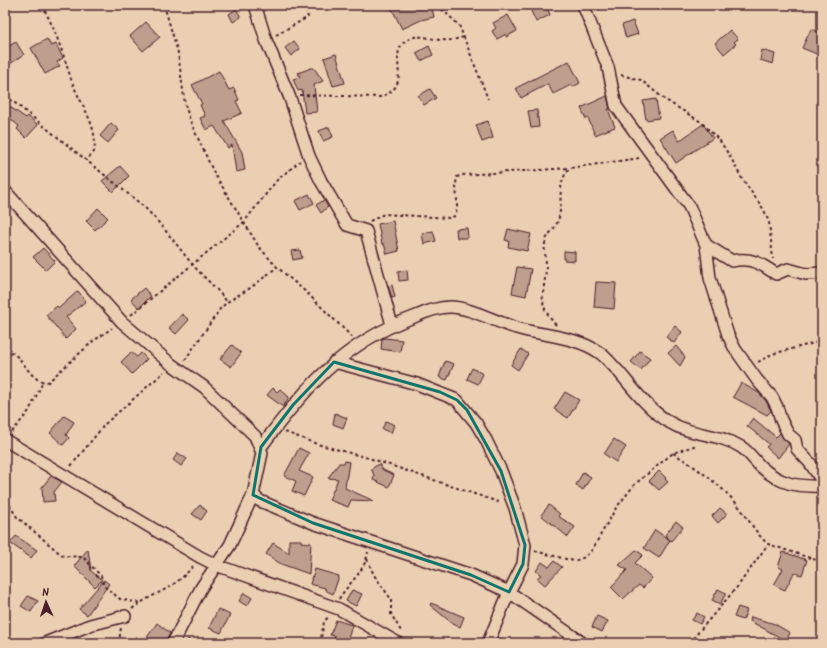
<svg xmlns="http://www.w3.org/2000/svg" width="827" height="648" font-family="Kalam,sans-serif">
  <style>
    .building { fill: #be9e8d; stroke: #4a1f2b }
    .lines { fill: none; stroke-linecap: round; stroke-linejoin: round }
    .street-casing { stroke: #4a1f2b; stroke-width: 14 }
    .path { stroke: #4a1f2b; stroke-width: 2; stroke-dasharray: 3 3; stroke-linecap: butt }
    .street { stroke: #ebcfb2; stroke-width: 11 }
    .marked { fill: none; stroke: #0f766e; stroke-width: 3; stroke-linejoin: round }
  </style>
  <rect width="100%" height="100%" fill="#ebcfb2"/>
  <filter id="ink" filterUnits="userSpaceOnUse"><feTurbulence type="fractalNoise" baseFrequency=".025" numOctaves="2"/><feDisplacementMap in="SourceGraphic" scale="8" xChannelSelector="R" yChannelSelector="G"/><feConvolveMatrix kernelMatrix="1 2 1 2 8 2 1 2 1" color-interpolation-filters="sRGB"/></filter>
  <g filter="url(#ink)">
    <!-- building -->
    <path class="building" d="M390,5H431L434,17L421,20L402,29Z
      M538,5H546L550,15L536,22L530,9Z
      M236,9L241,17L233,22L229,14Z
      M508,15L517,31L506,37V34L497,39L492,31L496,28L493,23Z
      M633,21L638,34L626,38L622,25Z
      M146,22L160,37L143,51L130,36Z
      M811,29L822,33V49L819,55L802,48Z
      M730,30L738,39L734,42L736,44L724,54L715,43Z
      M47,39L51,46L56,44L63,58L57,62L60,66L45,74L31,48Z
      M294,41L300,49L291,56L285,48Z
      M16,42L24,55L5,67V48Z
      M429,46L433,55L421,61L416,53Z
      M762,50L775,54L773,64L760,60Z
      M336,54L345,83L333,86L324,58Z
      M569,61L580,83L573,87L571,85L553,94L548,84L521,98L516,88Z
      M311,68H314L323,81L314,85L317,112L305,113L302,90L298,91L293,79L300,77L298,73Z
      M219,71L229,90L234,88L239,100L236,101L242,113L224,121L242,152L245,170L236,172L232,145L228,148L214,126L206,130L200,118L205,116L200,105L202,104L192,85Z
      M430,89L436,98L424,105L418,96Z
      M607,96L610,109H608L615,127L595,135L588,118L586,119L581,108Z
      M656,99L659,118L646,120L643,101Z
      M10,107L26,118L28,116L38,125L26,138L17,129L19,126L5,115Z
      M537,110L539,127L531,128L528,111Z
      M488,121L493,138L482,142L476,125Z
      M111,123L119,130L108,143L100,136Z
      M703,124L713,138L676,163L660,138L673,130L679,141Z
      M329,127L333,137L323,141L319,131Z
      M120,166L129,176L113,192L102,181Z
      M309,194L314,203L300,210L295,201Z
      M324,200L328,207L321,213L316,205Z
      M98,208L108,218L95,230L86,221Z
      M393,221L399,251L387,254L384,244H382L378,224Z
      M467,228L468,238H457L456,229Z
      M508,229L531,234L527,251L508,247L509,241L505,240Z
      M433,231L436,241L424,244L422,233Z
      M43,248L55,261L46,270L33,257Z
      M300,250L302,258L293,260L291,251Z
      M564,251L575,252V261L564,260Z
      M517,267L531,269L526,296L512,293Z
      M407,270L408,280L399,281L398,272Z
      M596,282L616,283L614,309L594,307Z
      M392,285L395,297L392,298L388,286Z
      M144,288L151,296L139,308L131,299Z
      M78,291L86,301L66,317L76,329L66,339L46,315L57,306L59,308Z
      M182,314L189,320L176,334L169,328Z
      M675,326L682,332L674,343L666,337Z
      M385,338L402,340L400,352L381,349L382,339Z
      M232,345L241,353L231,367L220,359Z
      M676,346L685,357L680,366L668,353Z
      M521,349L528,354L518,370L511,365Z
      M640,351L650,358L641,370L631,362Z
      M131,352L137,357L141,353L147,359L132,374L121,362Z
      M445,361L454,364L447,380L439,377Z
      M472,368L483,374L478,384L467,379Z
      M741,383L759,393L766,401L771,411L767,415L733,397Z
      M273,388L277,392L280,389L289,397L283,407L267,395Z
      M565,392L579,400L568,418L554,409Z
      M335,413L347,418L343,428L333,424Z
      M64,416L74,422L66,435L69,438L63,445L50,433Z
      M753,418L776,437L780,433L789,444L778,458L766,447L769,444L747,426Z
      M386,421L394,425L391,433L382,429Z
      M614,439L626,447L616,462L604,454Z
      M299,448L309,453L299,471L313,477L304,496L292,491L296,481L284,476Z
      M178,453L187,459L181,466L173,460Z
      M345,461L349,462L345,488L374,501L351,500L348,507L329,500L338,479L328,478L339,463H344Z
      M379,464L383,470L394,475L389,487L373,480L374,475L371,469Z
      M659,471L666,478L665,479L668,482L659,490L649,481Z
      M583,472L591,477L583,490L576,485Z
      M51,476L62,482L54,492L55,501L43,502L42,487Z
      M200,505L207,511L201,520L192,514Z
      M549,505L560,514L558,516L575,527L568,537L541,515Z
      M720,508L727,514L718,523L712,516Z
      M676,521L683,527L671,541L665,535Z
      M655,530L670,540L659,558L644,548Z
      M16,536L37,550L31,558L10,543Z
      M289,540H301V542L311,543L309,574L281,564L266,554L273,543L289,553Z
      M88,549L91,571L102,580L95,587L74,566Z
      M636,550L643,555L635,563L652,578L643,588L639,585L623,599L611,587L627,570L619,565Z
      M783,552L807,560L802,575L794,573L785,590L774,585L783,569L778,567Z
      M554,561L562,567L545,585L537,578L541,575L536,571L542,562L549,567Z
      M315,569L339,576L333,594L325,590V588L310,584Z
      M104,580L109,584L87,615L79,609Z
      M718,589L726,593L720,604L712,600Z
      M352,590L362,594L356,606L346,601Z
      M244,593L252,598L247,606L239,601Z
      M28,596L38,601L31,612L21,606Z
      M431,603L464,617L460,627L453,624L430,605Z
      M738,607L747,610L743,620L734,617Z
      M218,609L230,615L221,633L209,628Z
      M697,613L704,617L700,624L692,620Z
      M597,616L608,621L602,632L592,627Z
      M751,617L775,624L790,633L786,641L750,621Z
      M336,620L352,625L347,643L334,639L335,636L330,635Z
      M157,623L170,633L166,643H151L146,639Z"/>
    <g class="lines">
      <!-- street casing -->
      <g class="street-casing">
        <path id="street" d="M255,5L266,40L290,98L309,156L321,181L347,225L366,231L392,325
          M583,5L608,67L616,106L689,206L706,245L710,278L728,335L735,349L757,380L772,397L777,407L781,420L788,434L795,440L797,449L810,463L822,481
          M5,191L122,322L171,364L204,387L255,436L262,453L253,495L260,501L313,523L471,575L509,592L583,643
          M706,245L732,261C751,257 760,263 776,274L788,269L806,274L822,273
          M334,362L417,384L457,400L476,423L486,440L501,471L515,508L525,545L523,564L509,592L488,643
          M5,440L200,557L216,565L339,609L398,643
          M261,447C304,389 344,342 414,317C425,312 438,307 450,307C471,307 499,324 520,329C546,336 578,337 600,353C607,358 613,366 619,372C634,390 649,410 669,422C691,436 719,433 741,447C749,452 754,460 760,466C780,484 796,487 822,486
          M45,643L90,625L125,616
          M173,643L201,588L230,545L253,495"/>
      </g>
      <!-- path -->
      <path class="path" d="M42,5C55,29 63,53 71,79C79,103 99,125 94,152L86,160
        M164,5L178,53L185,105L191,123L214,173L259,247L277,267L307,293L352,337
        M437,5L459,25L488,99
        M276,35L308,17L304,5
        M621,75L641,80L664,99L701,122L720,141L731,158L741,177L764,210L769,222L773,259
        M5,95L142,205C161,223 175,243 192,264C203,277 217,288 227,302
        M300,95L380,97C418,85 381,51 411,38C422,34 432,40 442,40C450,41 457,39 464,37
        M370,221L384,214L449,218L455,216C460,203 454,190 457,177L463,175L569,168
        M131,315L244,222L277,180L300,161
        M556,325C534,301 546,292 546,265C546,257 543,248 546,240C549,232 557,228 559,217C563,199 556,183 570,168L640,158
        M5,350C25,354 27,382 48,382L92,342L112,328
        M185,360L220,309L227,302L252,287L277,267
        M758,362L772,354L822,341
        M12,432L29,411L43,382
        M285,432L317,444L372,459L501,503
        M673,453C697,468 717,482 736,503C747,516 755,533 768,544L822,562
        M71,466L105,424L164,372
        M6,500L17,517L63,556L83,557L101,576L104,586L120,599L139,603
        M535,551L574,561L585,557L592,550L616,508L635,484L673,453L697,445
        M367,559L374,575L391,599V614L401,631
        M339,599C349,582 365,572 368,552
        M132,609C155,591 173,591 193,566
        M187,640L198,643
        M119,643L121,627
        M320,643L324,622L329,616
        M689,643L738,586L768,544"/>
      <!-- street -->
      <use href="#street" class="street"/>
    </g>
  </g>
  <!-- marked area -->
  <path class="marked" d="M334,362L440,392L457,400L467,410L501,471L525,545L523,564L509,592L471,575L313,523L253,495L261,447L293,405Z"/>
  <!-- margin -->
  <rect width="827" height="648" fill="none" stroke="#ebcfb2" stroke-width="20"/>
  <rect x="10" y="10" width="807" height="628" fill="none" stroke="#4a1f2b" stroke-width="1.5" filter="url(#ink)"/>
  <!-- north arrow -->
  <g transform="translate(46 602) rotate(357)" stroke="#ebcfb2" stroke-width="3" paint-order="stroke">
  <path d="M0-3L7 15L0 10L-7 15Z" fill="#4a1f2b"/>
  <text y="-6" font-size="11" font-weight="bold" text-anchor="middle" fill="#4a1f2b">N</text>
  </g>
</svg>
